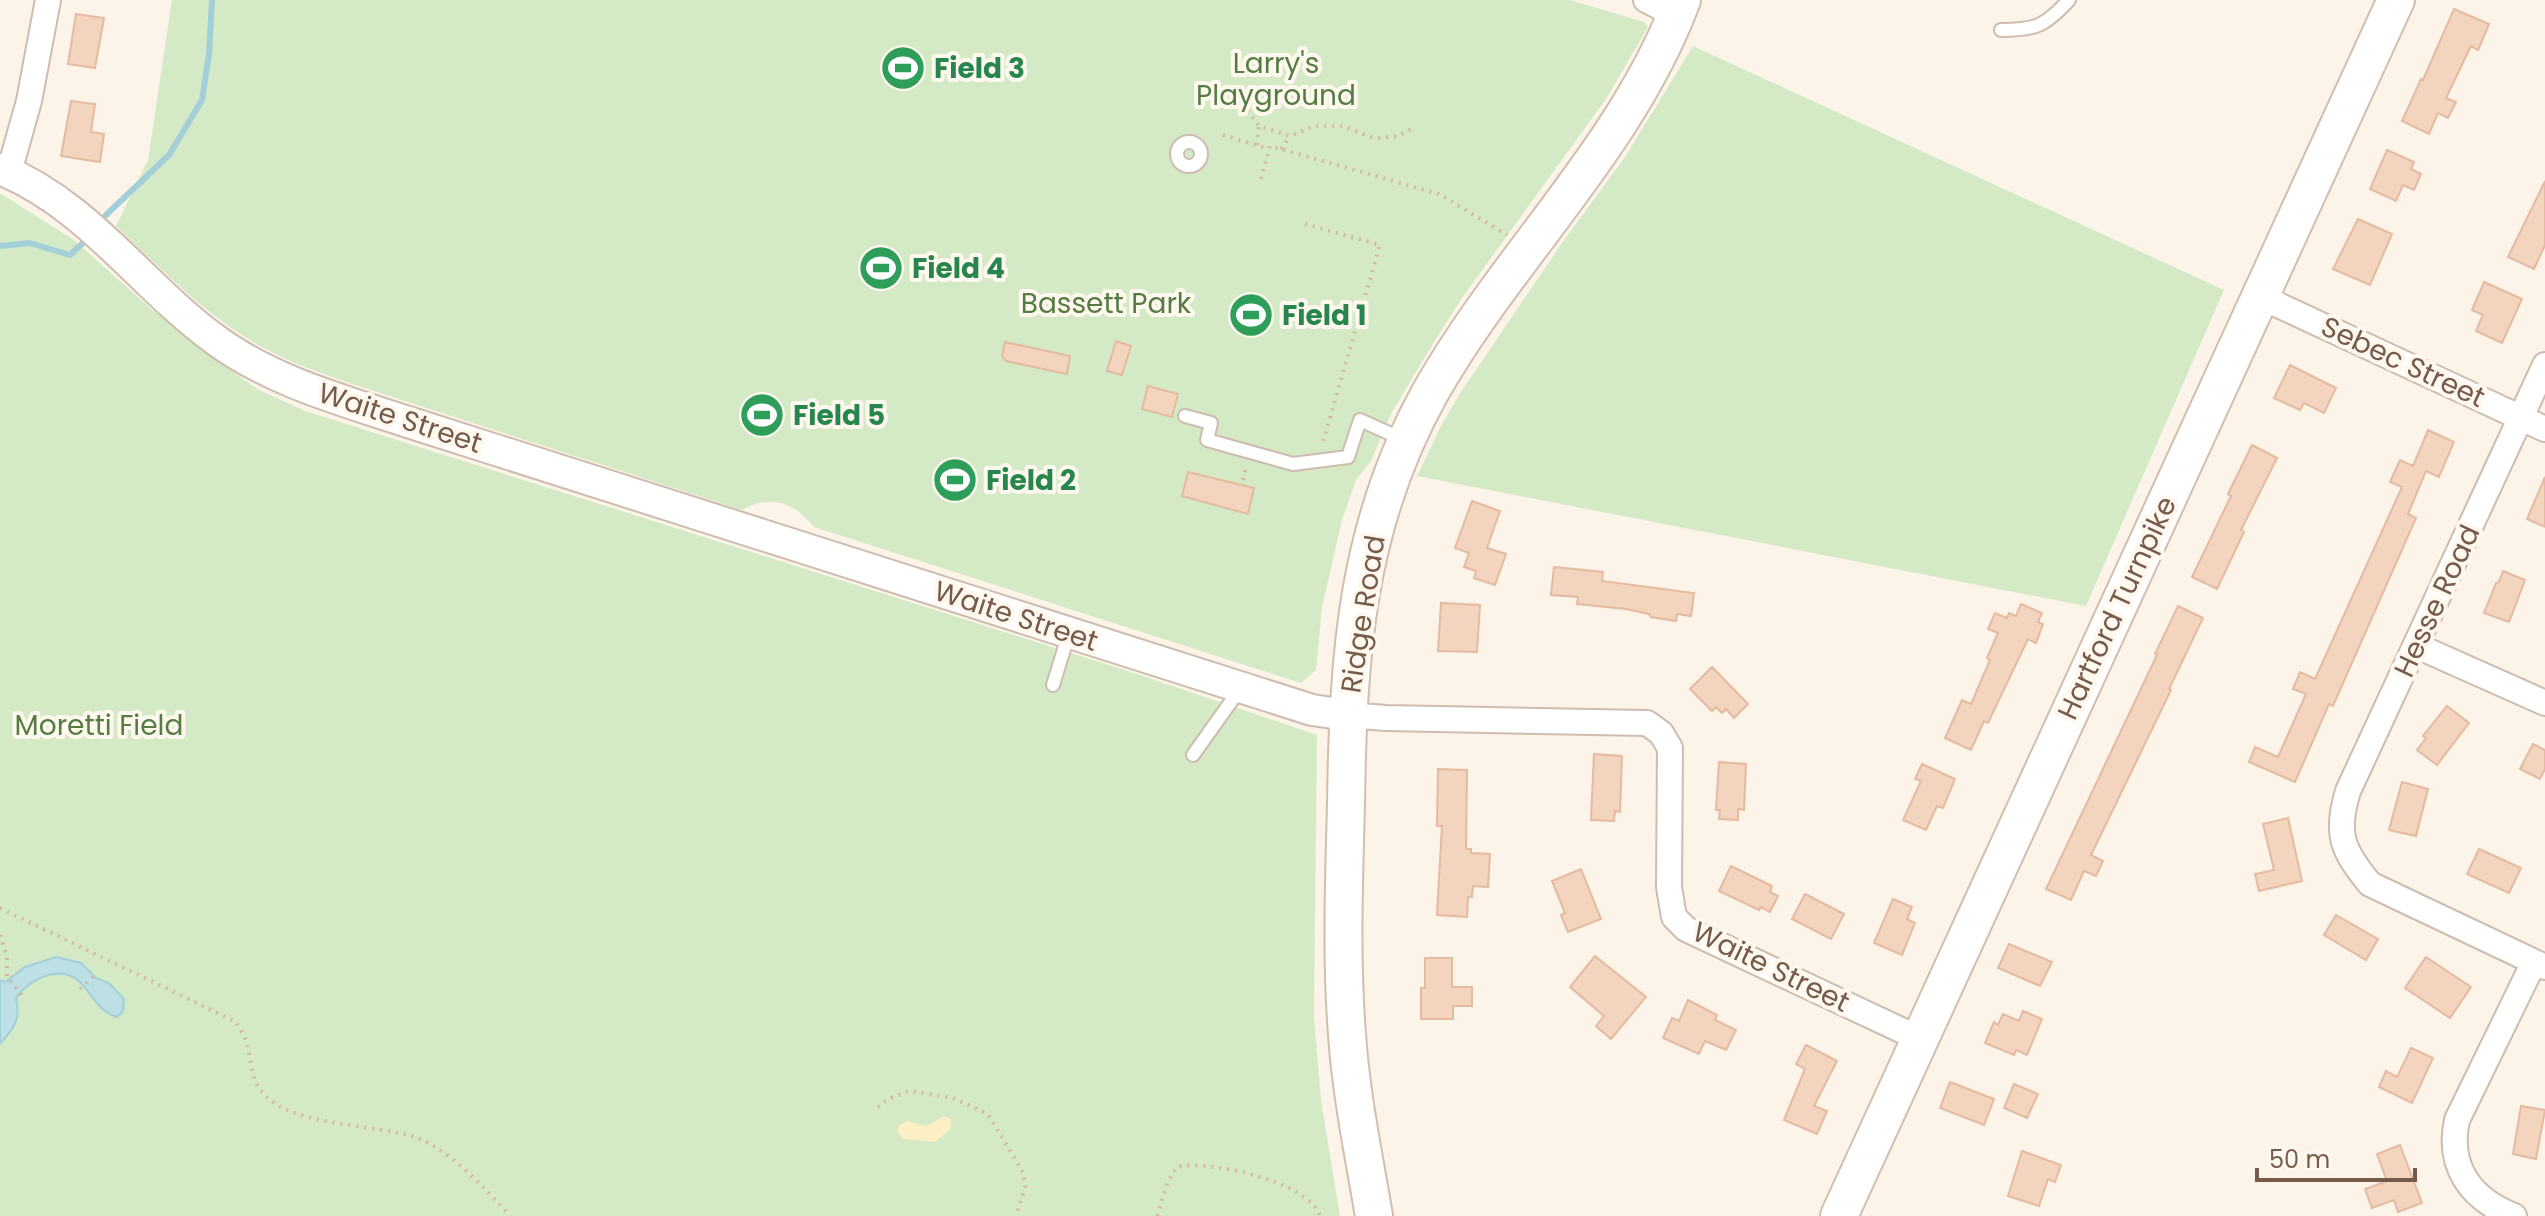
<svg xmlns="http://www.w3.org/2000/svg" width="2545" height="1216" font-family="Poppins,sans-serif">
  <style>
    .green { fill: #d4eac6 }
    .sand { fill: #fbefc3 }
    .water { fill: #bce0e6; stroke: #a2cfd8; stroke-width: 2 }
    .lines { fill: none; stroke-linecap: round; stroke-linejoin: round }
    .stream { stroke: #a2cfd8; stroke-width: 6 }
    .building { fill: #f2d4bf; stroke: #e4baa0; stroke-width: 2 }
    .service-casing { stroke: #cebcae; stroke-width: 16 }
    .minor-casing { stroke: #cebcae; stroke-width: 28 }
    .tertiary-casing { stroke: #cebcae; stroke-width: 34 }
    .secondary-casing { stroke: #d3beae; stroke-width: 40 }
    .path { stroke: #d7b7a2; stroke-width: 4; stroke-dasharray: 2 6; stroke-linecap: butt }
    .service { stroke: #fff; stroke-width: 12 }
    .minor { stroke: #fff; stroke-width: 24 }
    .tertiary { stroke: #fff; stroke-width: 30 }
    .secondary { stroke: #fff; stroke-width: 36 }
    .labels { text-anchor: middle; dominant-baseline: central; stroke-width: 8; stroke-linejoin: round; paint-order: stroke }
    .park-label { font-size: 28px; fill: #547c43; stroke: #fff8ee }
    .leisure-label { font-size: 28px; font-weight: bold; fill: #27864d; stroke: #fff8ee; text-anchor: start }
    .street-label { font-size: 28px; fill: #765b4c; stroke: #fff8ee }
  </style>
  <rect width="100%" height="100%" fill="#fcf4e8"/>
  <!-- green -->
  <path class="green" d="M172,0H1570L1644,22L1648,27L1606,99L1462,298L1431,347L1392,412L1371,461L1356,480L1342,520L1322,607L1316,670L1301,683L814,527C794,502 770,494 742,510L352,384C320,373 289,362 260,346C205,315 161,269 116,226L148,160Z
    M1693,46L2224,290L2086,606L1417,476L1442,424L1461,392L1564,240L1625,157Z
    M0,193L74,240L149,307L223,365L259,390L305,411L1128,671L1317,735L1314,1017L1321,1100L1340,1216H0Z"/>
  <!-- sand -->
  <path class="sand" d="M944,1116L951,1119V1129L935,1142L903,1139L897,1131L899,1125L907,1121L926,1126Z"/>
  <!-- water -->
  <path class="water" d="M56,957L81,963L96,978L109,983L124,999L123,1011L117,1017C99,1012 93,996 81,983C62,963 28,979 16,998C21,1020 14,1028 0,1044V980L5,982L25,967Z"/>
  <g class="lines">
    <!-- stream -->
    <path class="stream" d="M106,215L169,155L202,100L209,54L212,0
      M0,246L30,243L70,255L83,243"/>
  </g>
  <!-- building -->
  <path class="building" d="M2454,9L2489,24L2478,50L2471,46L2446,98L2456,102L2448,118L2438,113L2429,134L2402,121L2421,79L2423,80Z
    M76,14L104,18L95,68L68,64Z
    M71,101L95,104L91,132L104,134L100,162L61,156Z
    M2387,150L2414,162L2411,169L2421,174L2414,190L2403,185L2396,201L2370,189Z
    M2545,181V245L2534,269L2508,257Z
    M2358,219L2392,234L2370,285L2333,269Z
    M2484,282L2522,299L2502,343L2476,331L2483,315L2472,310Z
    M1116,341L1131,346L1122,375L1107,371Z
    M1005,342L1070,356L1067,374L1006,361L1002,356Z
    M2290,365L2336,388L2324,413L2304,403L2300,410L2274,398Z
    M1148,386L1178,394L1172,417L1142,409Z
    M2428,430L2454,442L2439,477L2426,471L2408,514L2416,518L2333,706L2329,704L2295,782L2249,762L2255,747L2278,757L2306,694L2293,689L2300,672L2315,679L2402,487L2390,482L2400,460L2413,466Z
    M2252,445L2277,458L2241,530L2244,532L2217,589L2192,577L2231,496L2228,494Z
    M1188,472L1254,488L1248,514L1182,496Z
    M2545,477V527L2527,519Z
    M1472,501L1500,511L1487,548L1506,554L1495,585L1474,578L1476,571L1464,567L1469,553L1455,548Z
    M1554,567L1603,572L1602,581L1694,593L1691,616L1677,614L1676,621L1651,617L1649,614L1626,609L1577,604L1578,597L1551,595Z
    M2503,571L2525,580L2509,622L2484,613L2496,583L2499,582Z
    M1441,603L1480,605L1477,652L1438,651Z
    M2021,604L2042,613L2038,622L2043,624L2036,643L2028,639L1988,723L1984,721L1971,750L1945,738L1962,700L1971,704L1990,660L1987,658L1998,633L1988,629L1995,613L2007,618L2009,613L2016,616Z
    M2178,606L2203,618L2169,689L2171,690L2091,855L2103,861L2096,876L2084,871L2071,900L2046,889L2157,655L2155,654Z
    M1712,667L1748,704L1734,718L1726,709L1722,713L1716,707L1712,711L1690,689Z
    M2447,706L2469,723L2437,765L2417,750L2426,738L2423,736Z
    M2533,744L2545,750V769L2540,779L2520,769Z
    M1594,754L1622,756L1620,812L1615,811L1614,821L1591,820Z
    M1719,762L1746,764L1744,810L1738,809V820L1719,819L1720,810H1716Z
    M1922,764L1955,779L1943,808L1937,806L1926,830L1903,820L1921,781L1915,779Z
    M1438,769L1467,770L1466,849H1471V853L1490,854L1488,887L1473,886L1472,897H1468L1467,917L1437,915L1442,826H1437Z
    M2402,782L2428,789L2416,836L2389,830Z
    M2288,818L2302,881L2259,891L2255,874L2274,870L2263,824Z
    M2479,849L2521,868L2509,893L2467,874Z
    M1731,866L1772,886L1770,892L1778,896L1770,912L1761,907L1759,910L1719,891Z
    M1581,869L1601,919L1568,932L1561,915L1565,913L1552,881Z
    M1805,894L1844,914L1831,939L1792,919Z
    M1893,899L1912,907L1907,919L1915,923L1902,955L1874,943Z
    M2336,915L2378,939L2366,960L2324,935Z
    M2009,944L2052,962L2040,986L1998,968Z
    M1595,956L1646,997L1611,1039L1596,1026L1604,1016L1570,987Z
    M2426,957L2471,987L2450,1018L2405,988Z
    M1425,958H1452V987H1472V1006H1453V1019H1421V988H1425Z
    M1688,1000L1717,1015L1715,1020L1736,1030L1726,1050L1705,1041L1699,1054L1663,1038L1672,1018L1679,1021Z
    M2023,1011L2042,1019L2027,1055L2016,1050L2014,1055L1985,1043L1994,1022L1998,1025L2003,1014L2019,1021Z
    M1806,1045L1837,1061L1814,1106L1827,1111L1817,1134L1784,1120L1805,1069L1796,1064Z
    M2411,1048L2433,1058L2412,1103L2379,1087L2386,1071L2397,1077Z
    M1950,1082L1994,1099L1984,1125L1940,1108Z
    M2014,1084L2038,1094L2027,1118L2004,1108Z
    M2521,1106L2545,1110L2536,1159L2513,1154Z
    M2400,1145L2422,1203L2398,1212L2394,1200L2372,1208L2365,1189L2387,1181L2377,1154Z
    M2022,1151L2061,1165L2055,1182L2048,1179L2039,1206L2008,1196Z"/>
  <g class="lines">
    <!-- service casing -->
    <g class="service-casing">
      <path id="service" d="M2001,30C2036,30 2045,26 2069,0
        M1177 154a12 12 0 1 1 24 0a12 12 0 1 1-24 0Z
        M1185,416L1211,423L1207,440L1293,464L1348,457L1360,420L1404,440
        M1053,685L1069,633
        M1193,755L1240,689"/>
    </g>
    <!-- minor casing -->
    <g class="minor-casing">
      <path id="minor" d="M1646,0L1676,15
        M9,172L29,101L48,0
        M2261,297L2545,429
        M2545,365L2348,791C2335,834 2342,850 2370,884L2545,967
        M2417,646L2545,703
        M1347,715L1386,718L1647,723L1661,733L1670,748L1669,887L1674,917L1686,929L1920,1039
        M2514,1216C2470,1199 2447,1166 2457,1120L2534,962"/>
    </g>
    <!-- tertiary casing -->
    <g class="tertiary-casing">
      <path id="tertiary" d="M0,169C87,204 140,284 213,338C270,381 342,400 408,422L1312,710L1347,715"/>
    </g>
    <!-- secondary casing -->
    <g class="secondary-casing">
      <path id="secondary" d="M1374,1216C1364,1156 1351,1095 1347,1034C1341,958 1344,881 1346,804C1348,656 1356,525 1431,391C1508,256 1627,147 1682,0
        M1839,1216L2396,0"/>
    </g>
    <!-- path -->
    <path class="path" d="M1243,104L1259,126L1290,136L1315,126H1344L1370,137L1382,138L1397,136L1414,128
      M1223,135L1269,149
      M1257,145L1259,126
      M1281,149L1290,136
      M1261,179L1270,146L1439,194L1507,235
      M1305,224L1380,245L1322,445
      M1243,480L1246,468
      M0,908L236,1022C240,1029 245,1036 247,1044C251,1059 251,1078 261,1091C290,1128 377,1123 417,1138C450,1150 487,1190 510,1216
      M0,935L7,957V977L23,997
      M80,989L95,975
      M878,1107L888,1099L909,1091L953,1098L988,1114L1024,1174L1025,1187L1016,1216
      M1157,1216L1168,1181L1177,1167C1207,1159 1310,1182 1320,1216"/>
    <!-- service -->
    <use href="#service" class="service"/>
    <!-- minor -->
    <use href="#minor" class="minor"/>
    <!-- tertiary -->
    <use href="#tertiary" class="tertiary"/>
    <!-- secondary -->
    <use href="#secondary" class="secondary"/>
  </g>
  <!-- icons -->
  <defs>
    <g id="stadium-disc" transform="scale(2.3)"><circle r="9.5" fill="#2e9e5b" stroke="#fff8ee"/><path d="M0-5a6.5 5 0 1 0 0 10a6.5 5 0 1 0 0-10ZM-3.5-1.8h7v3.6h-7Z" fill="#fff"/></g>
  </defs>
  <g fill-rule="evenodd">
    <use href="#stadium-disc" x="903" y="68"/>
    <use href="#stadium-disc" x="881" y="268"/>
    <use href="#stadium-disc" x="1251" y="315"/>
    <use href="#stadium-disc" x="762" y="415"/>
    <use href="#stadium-disc" x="955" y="480"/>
  </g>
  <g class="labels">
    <!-- park labels -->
    <g class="park-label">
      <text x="1276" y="63">Larry's<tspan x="1276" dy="32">Playground</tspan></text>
      <text x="1106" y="303">Bassett Park</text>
      <text x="99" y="725">Moretti Field</text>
    </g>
    <!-- leisure labels -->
    <g class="leisure-label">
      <text x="934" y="68">Field 3</text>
      <text x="912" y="268">Field 4</text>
      <text x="1282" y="315">Field 1</text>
      <text x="793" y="415">Field 5</text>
      <text x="986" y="480">Field 2</text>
    </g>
    <!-- street labels -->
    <g class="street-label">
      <text transform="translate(2403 362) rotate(25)">Sebec Street</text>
      <text transform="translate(400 418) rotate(18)">Waite Street</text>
      <text transform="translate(2437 601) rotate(-65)">Hesse Road</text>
      <text transform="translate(2117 608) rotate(-65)">Hartford Turnpike</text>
      <text transform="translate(1363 614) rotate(-81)">Ridge Road</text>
      <text transform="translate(1016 616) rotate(18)">Waite Street</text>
      <text transform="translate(1771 967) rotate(26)">Waite Street</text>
    </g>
  </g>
  <!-- scale -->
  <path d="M2257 1168v12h158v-12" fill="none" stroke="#765b4c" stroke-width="4"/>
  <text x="2269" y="1168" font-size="24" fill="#765b4c" stroke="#fff8ee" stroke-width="6" paint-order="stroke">50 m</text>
</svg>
